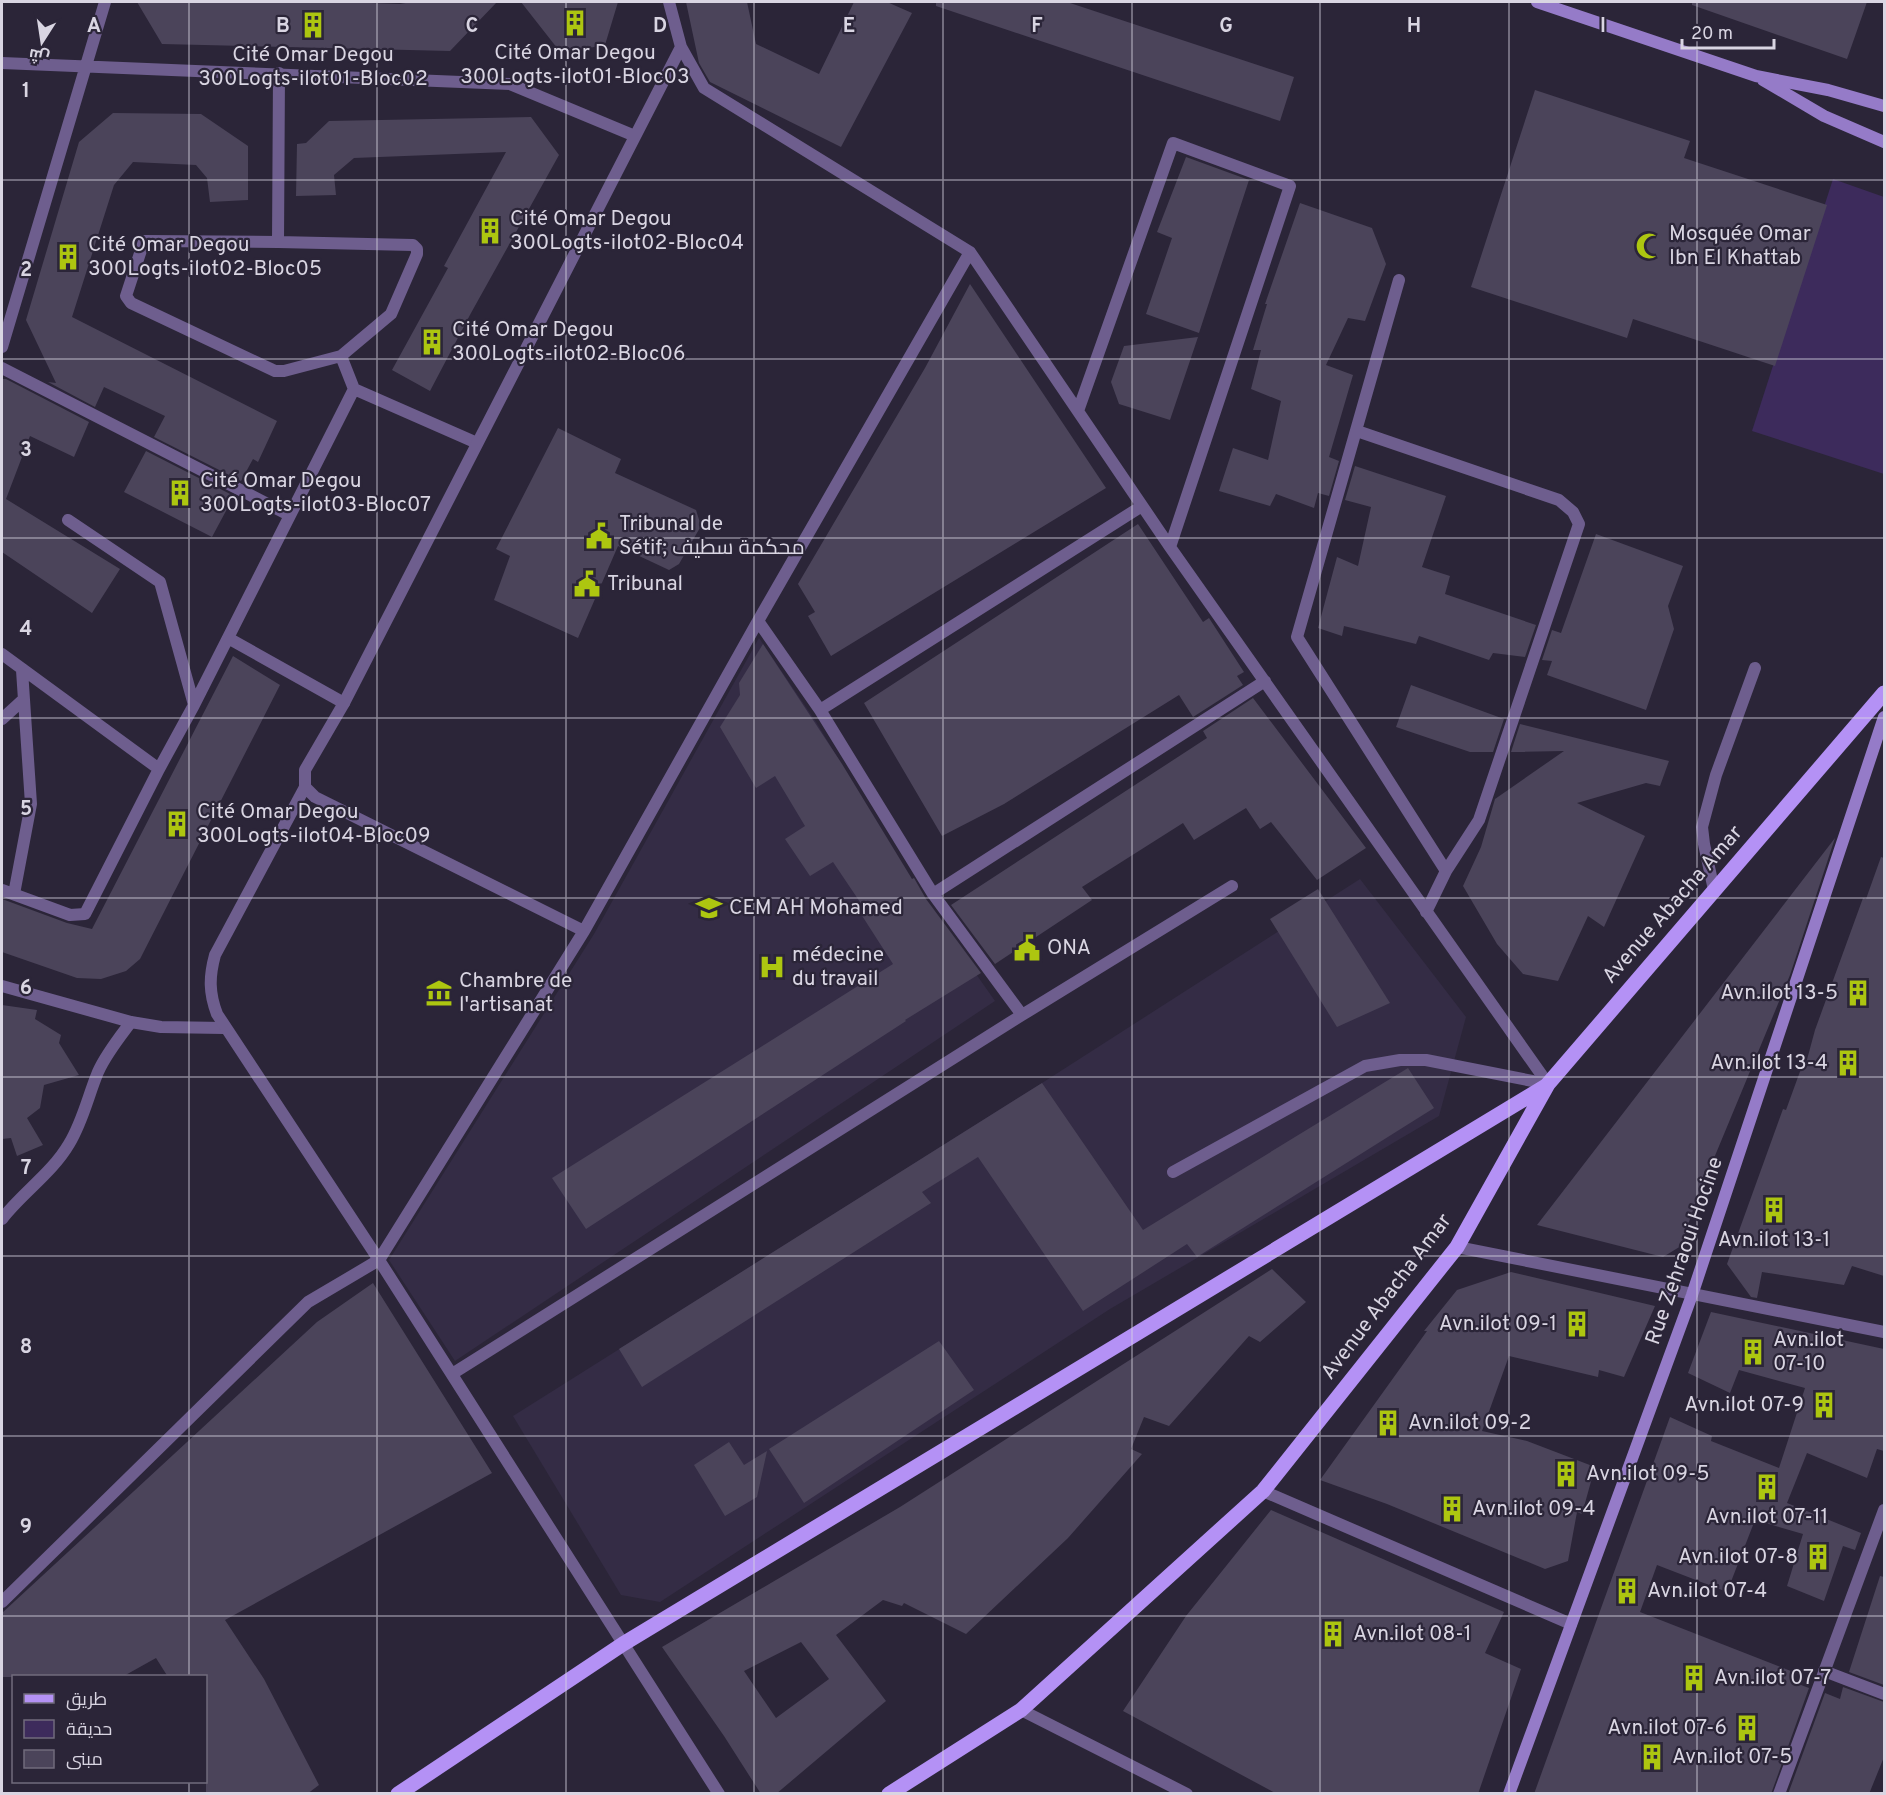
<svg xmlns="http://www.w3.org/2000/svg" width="1886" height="1795" font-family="Overpass,Cairo,sans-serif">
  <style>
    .built { fill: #342c45 }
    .green { fill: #3d2b5c }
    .building { fill: #4b445a; fill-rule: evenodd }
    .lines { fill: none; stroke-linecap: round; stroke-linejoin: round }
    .lane { stroke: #6e5e8e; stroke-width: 12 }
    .street { stroke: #6e5e8e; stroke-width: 12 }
    .secondary { stroke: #957bc8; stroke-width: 12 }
    .primary { stroke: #b491f5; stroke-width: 15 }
    .grid { fill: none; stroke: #d9d5e2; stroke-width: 1.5; stroke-opacity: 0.55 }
    .labels { text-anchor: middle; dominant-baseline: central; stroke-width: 4.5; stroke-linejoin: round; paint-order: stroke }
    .poi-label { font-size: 21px; fill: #d9d5e2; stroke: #2b2538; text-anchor: start }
    .street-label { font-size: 21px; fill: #d9d5e2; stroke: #2b2538 }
    .grid-label { font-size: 20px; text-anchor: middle; font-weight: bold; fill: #d9d5e2; stroke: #2b2538; stroke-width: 4.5; stroke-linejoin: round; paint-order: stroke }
  </style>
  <rect width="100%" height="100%" fill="#2b2538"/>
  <!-- built -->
  <path class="built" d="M759,638L816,722L924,900L995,1001L455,1361L389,1260L594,934Z
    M1360,879L1466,1017L1439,1116L1110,1309L660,1602L621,1595L513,1416L1042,1083Z"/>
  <!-- green -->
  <path class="green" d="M1833,179L1884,197V474L1752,431Z"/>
  <!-- building -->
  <path class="building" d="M137,2H342L400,4L411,2H497L450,51L162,44Z
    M521,2H618L605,45L561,53Z
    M686,2H747L756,44L819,74L854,2H887L912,13L841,147L710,82L699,63Z
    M936,2H1067L1294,77L1280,121L936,6Z
    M1692,2H1867L1847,59L1692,5Z
    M1535,90L1690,141L1684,158L1827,205L1775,366L1633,319L1627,338L1471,287Z
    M113,113L201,114L248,146V200L210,202L207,178L196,165L133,162L114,185L72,317L277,421L258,462L253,459L241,481L154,437L165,416L104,387L95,407L48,382L56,383L26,320L79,142Z
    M531,117L559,155L471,313L430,391L392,370L448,268L444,266L506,152L354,158L334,175L336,195L296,196L297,144L306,143L329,121Z
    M1186,157L1249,180L1199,333L1146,314L1172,238L1157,232Z
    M1300,203L1372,228L1386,264L1365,321L1348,318L1326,365L1353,375L1329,457L1339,461L1329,496L1318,493L1314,508L1276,494L1270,506L1219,491L1233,448L1268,460L1281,401L1251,389L1261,350H1253L1267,304H1265Z
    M970,284L1106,488L831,656L808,616L815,612L798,584L925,368Z
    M1198,337L1170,420L1119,404L1111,382L1124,346Z
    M2,379H6L89,422L74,457L30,436L6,499L120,569L92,613L2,552Z
    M558,428L621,459L615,473L696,510L701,526L679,564L669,570L618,546L578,638L494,600L510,556L496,549Z
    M146,451L234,496L212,537L124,492Z
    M1355,466L1446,496L1422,567L1450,576L1445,594L1536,625L1525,657L1493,653L1489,660L1419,636L1416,644L1344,626L1342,636L1318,628L1337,557L1358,566L1371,507L1345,500Z
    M1138,524L1203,622L1209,618L1244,672L1237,676L1243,685L1193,717L1179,695L1004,804L942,836L864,703Z
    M1596,534L1683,566L1668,606L1674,629L1646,710L1547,675L1552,661L1542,660L1552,630L1561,633Z
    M763,644L842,764L912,879L914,878L926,899L981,973L905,1020L906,1021L586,1229L552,1178L893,964L859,911L864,908L833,862L810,876L785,839L805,826L775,776L756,788L720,727L740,695L739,683Z
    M233,656L280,685L140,959L126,971L101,979L77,978L2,952V899L67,923L92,929Z
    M1411,685L1504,719L1493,752H1470L1396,727Z
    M1253,698L1366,848L1317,880L1271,822L1260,829L1246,808L1194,840L1183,823L1082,887L1092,900L995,964L951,905L1207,738L1203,731Z
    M1520,724L1669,761L1660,786L1646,783L1577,803L1645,836L1604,927L1588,916L1558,981L1523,974L1497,944L1463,886L1481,847L1495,799L1564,751L1511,752Z
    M1835,838L1790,975L1695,1204L1681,1246L1663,1257L1537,1225Z
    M1881,857L1884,858V1276L1852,1266L1844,1285L1762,1272L1757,1298L1751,1297L1727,1264L1783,1109L1786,1110L1802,1066L1805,1067L1815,1030L1863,898L1866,899Z
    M1318,889L1390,1003L1337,1027L1270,919Z
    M2,1005L37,1010L35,1019L61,1035L59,1043L79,1075L44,1085L40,1108L27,1118L43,1145L17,1156L11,1138L2,1139Z
    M1408,1068L1434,1108L1197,1257L1187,1244L1083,1311L978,1157L922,1192L931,1203L642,1387L619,1349L1042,1083L1143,1230Z
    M1272,1269L1306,1302L1260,1342L1249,1336L1169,1426L1144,1417L1131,1449L1142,1454L1068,1538L966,1634L904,1603L902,1606L883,1600L836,1635L886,1701L776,1794H761L724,1736L662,1647L900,1507ZM801,1642L829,1679L776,1718L744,1671Z
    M1511,1272L1655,1306L1624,1377L1599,1370L1598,1377L1509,1356L1482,1431L1527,1441L1595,1467L1582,1514L1577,1512L1568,1561L1545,1569L1387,1504L1320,1480L1427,1331H1424L1457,1290Z
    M373,1283L492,1473L225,1620L264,1679L319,1785L307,1794H206V1677H168L156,1658L122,1677H2V1613L317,1322Z
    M1711,1312L1884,1349V1451L1877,1449L1867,1478L1807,1453L1787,1503L1861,1533L1855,1550L1843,1546L1824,1601L1787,1586L1803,1534L1755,1520L1727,1592L1657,1565L1640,1612L1796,1673L1793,1682L1809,1688L1771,1794H1534L1670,1417L1712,1436L1711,1441L1779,1468L1805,1388L1739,1370L1730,1393L1688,1373Z
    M939,1341L974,1390L804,1503L769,1449Z
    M729,1442L744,1465L767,1451L757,1497L725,1516L694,1465Z
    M1271,1510L1504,1612L1485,1653L1521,1669L1478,1794H1277L1123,1711L1186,1616Z
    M1880,1576L1884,1577V1685L1849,1672Z
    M1843,1687L1884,1702V1757L1869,1794H1788L1825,1693L1840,1699Z"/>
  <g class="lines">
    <!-- lane -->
    <path class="lane" d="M279,73L278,242L413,245L417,249V254L391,314L341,356
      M278,242L144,241L126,296L131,303L275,371H284L341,356L354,389L477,443
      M2,368L289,515
      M68,520L160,582L194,705
      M228,638L344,703
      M2,654L159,769L194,705L354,389
      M2,719L24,699
      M2,890L70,915L85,914L159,769
      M1714,890L1704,844L1702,827L1716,775L1755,668
      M14,894L31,804L22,670
      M2,986L131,1022L161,1027L224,1028
      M1173,1172L1365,1066L1400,1060H1426L1548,1084
      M2,1219C22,1193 52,1173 69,1144C83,1121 88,1096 98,1072C106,1054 119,1038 131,1022"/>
    <!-- street -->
    <path class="street" d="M669,2L681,47L704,88L970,252L1170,547L1548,1084
      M2,63L510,84L635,136
      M1399,280L1297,637L1446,871L1426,912
      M2,347L105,2
      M1078,411L1173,143L1290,186L1170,547
      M1357,431L1559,500L1573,512L1579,524L1479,820L1446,871
      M758,621L820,710L933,894L1022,1015
      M820,710L1142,506
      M305,787L215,955C209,977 209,993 217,1014L379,1260L719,1794
      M933,894L1265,681
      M584,931L315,797L305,787V770L344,703L681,47
      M1457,1247L1884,1332
      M452,1374L1022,1015L1232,886
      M1263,1491L1571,1624
      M2,1602L308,1302L379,1260L584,931L758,621L970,252
      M1824,1671L1884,1694
      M1021,1710L1187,1794
      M1779,1794L1884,1510"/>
    <!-- secondary -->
    <path class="secondary" d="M1537,2L1756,76L1828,90L1884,106
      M1763,80L1824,116L1884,142
      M1509,1794L1692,1295L1884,717"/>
    <!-- primary -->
    <path class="primary" d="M398,1794L623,1644L1546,1086
      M889,1794L1021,1710L1263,1491L1457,1247L1548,1084L1884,693"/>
  </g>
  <!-- grid -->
  <path class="grid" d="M189,2V1676M377,2V1794M566,2V1794M754,2V1794M943,2V1794M1132,2V1794M1320,2V1794M1509,2V1794M1697,2V1794M2,180H1884M2,359H1884M2,538H1884M2,718H1884M2,898H1884M2,1077H1884M2,1256H1884M2,1436H1884M2,1616H1884M189,1782V1794"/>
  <!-- icons -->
  <defs>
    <g id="building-bare" transform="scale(2.07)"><path d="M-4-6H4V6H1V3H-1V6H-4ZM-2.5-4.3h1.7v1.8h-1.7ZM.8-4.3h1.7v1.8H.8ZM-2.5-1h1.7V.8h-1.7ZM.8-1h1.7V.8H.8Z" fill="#adc610" stroke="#2b2538" stroke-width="2.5" paint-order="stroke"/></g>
    <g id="mosque-bare" transform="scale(2.07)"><path d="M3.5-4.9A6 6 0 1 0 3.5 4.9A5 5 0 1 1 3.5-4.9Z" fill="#adc610" stroke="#2b2538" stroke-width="2.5" paint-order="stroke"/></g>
    <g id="civic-bare" transform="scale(2.07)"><path d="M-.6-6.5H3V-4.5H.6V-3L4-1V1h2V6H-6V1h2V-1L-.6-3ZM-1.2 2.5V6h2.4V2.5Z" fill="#adc610" stroke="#2b2538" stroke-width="2.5" paint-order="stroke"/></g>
    <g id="school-bare" transform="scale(2.07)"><path d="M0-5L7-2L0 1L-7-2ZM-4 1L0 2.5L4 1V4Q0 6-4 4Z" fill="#adc610" stroke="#2b2538" stroke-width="2.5" paint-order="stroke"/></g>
    <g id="hospital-bare" transform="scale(2.07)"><path d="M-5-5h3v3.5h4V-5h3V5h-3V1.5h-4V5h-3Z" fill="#adc610" stroke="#2b2538" stroke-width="2.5" paint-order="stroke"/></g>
    <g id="museum-bare" transform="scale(2.07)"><path d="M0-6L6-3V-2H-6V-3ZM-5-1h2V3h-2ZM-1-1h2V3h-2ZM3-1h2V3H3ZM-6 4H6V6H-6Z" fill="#adc610" stroke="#2b2538" stroke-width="2.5" paint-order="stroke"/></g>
  </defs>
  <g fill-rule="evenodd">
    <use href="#building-bare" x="575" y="23"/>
    <use href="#building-bare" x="313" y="25"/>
    <use href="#building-bare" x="490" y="231"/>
    <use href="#mosque-bare" x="1649" y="246"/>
    <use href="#building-bare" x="68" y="257"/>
    <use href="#building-bare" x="432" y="342"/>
    <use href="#building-bare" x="180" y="493"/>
    <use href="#civic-bare" x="599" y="536"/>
    <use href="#civic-bare" x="587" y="584"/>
    <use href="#building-bare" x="177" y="824"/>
    <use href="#school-bare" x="709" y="908"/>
    <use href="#civic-bare" x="1027" y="948"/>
    <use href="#hospital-bare" x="772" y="967"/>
    <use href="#museum-bare" x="439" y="993"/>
    <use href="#building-bare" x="1858" y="993"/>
    <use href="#building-bare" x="1848" y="1063"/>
    <use href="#building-bare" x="1774" y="1210"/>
    <use href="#building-bare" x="1577" y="1324"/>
    <use href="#building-bare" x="1753" y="1352"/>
    <use href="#building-bare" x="1824" y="1405"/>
    <use href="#building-bare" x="1388" y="1423"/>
    <use href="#building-bare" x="1566" y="1474"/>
    <use href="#building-bare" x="1767" y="1487"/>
    <use href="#building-bare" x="1452" y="1509"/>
    <use href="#building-bare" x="1818" y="1557"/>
    <use href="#building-bare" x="1627" y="1591"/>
    <use href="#building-bare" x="1333" y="1634"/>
    <use href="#building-bare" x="1694" y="1678"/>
    <use href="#building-bare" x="1747" y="1728"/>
    <use href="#building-bare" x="1652" y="1757"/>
  </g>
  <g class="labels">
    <!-- poi labels -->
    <g class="poi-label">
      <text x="575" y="53" text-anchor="middle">Cité Omar Degou<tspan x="575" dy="24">300Logts-ilot01-Bloc03</tspan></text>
      <text x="313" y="55" text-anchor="middle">Cité Omar Degou<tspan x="313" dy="24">300Logts-ilot01-Bloc02</tspan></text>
      <text x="510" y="219">Cité Omar Degou<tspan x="510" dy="24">300Logts-ilot02-Bloc04</tspan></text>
      <text x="1669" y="234">Mosquée Omar<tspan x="1669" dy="24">Ibn El Khattab</tspan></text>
      <text x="88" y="245">Cité Omar Degou<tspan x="88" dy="24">300Logts-ilot02-Bloc05</tspan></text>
      <text x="452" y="330">Cité Omar Degou<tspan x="452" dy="24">300Logts-ilot02-Bloc06</tspan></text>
      <text x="200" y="481">Cité Omar Degou<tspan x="200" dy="24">300Logts-ilot03-Bloc07</tspan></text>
      <text x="619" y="524">Tribunal de<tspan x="619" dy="24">Sétif; محكمة سطيف</tspan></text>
      <text x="607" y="584">Tribunal</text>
      <text x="197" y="812">Cité Omar Degou<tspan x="197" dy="24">300Logts-ilot04-Bloc09</tspan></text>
      <text x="729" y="908">CEM AH Mohamed</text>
      <text x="1047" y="948">ONA</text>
      <text x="792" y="955">médecine<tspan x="792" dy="24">du travail</tspan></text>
      <text x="459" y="981">Chambre de<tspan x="459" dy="24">l'artisanat</tspan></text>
      <text x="1838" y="993" text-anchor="end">Avn.ilot 13-5</text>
      <text x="1828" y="1063" text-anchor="end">Avn.ilot 13-4</text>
      <text x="1774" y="1240" text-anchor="middle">Avn.ilot 13-1</text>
      <text x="1557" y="1324" text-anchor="end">Avn.ilot 09-1</text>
      <text x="1773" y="1340">Avn.ilot<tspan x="1773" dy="24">07-10</tspan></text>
      <text x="1804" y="1405" text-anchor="end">Avn.ilot 07-9</text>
      <text x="1408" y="1423">Avn.ilot 09-2</text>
      <text x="1586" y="1474">Avn.ilot 09-5</text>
      <text x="1472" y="1509">Avn.ilot 09-4</text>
      <text x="1767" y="1517" text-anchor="middle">Avn.ilot 07-11</text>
      <text x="1798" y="1557" text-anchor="end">Avn.ilot 07-8</text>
      <text x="1647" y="1591">Avn.ilot 07-4</text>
      <text x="1353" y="1634">Avn.ilot 08-1</text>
      <text x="1714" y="1678">Avn.ilot 07-7</text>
      <text x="1727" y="1728" text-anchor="end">Avn.ilot 07-6</text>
      <text x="1672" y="1757">Avn.ilot 07-5</text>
    </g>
    <!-- street labels -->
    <g class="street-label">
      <text transform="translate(1673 905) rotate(-49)">Avenue Abacha Amar</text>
      <text transform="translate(1685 1251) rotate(-71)">Rue Zehraoui Hocine</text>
      <text transform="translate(1387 1297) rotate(-53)">Avenue Abacha Amar</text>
    </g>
  </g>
  <g class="grid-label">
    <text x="94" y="32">A</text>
    <text x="283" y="32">B</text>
    <text x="472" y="32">C</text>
    <text x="660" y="32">D</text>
    <text x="849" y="32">E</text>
    <text x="1037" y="32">F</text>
    <text x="1226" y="32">G</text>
    <text x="1414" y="32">H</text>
    <text x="1603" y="32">I</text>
    <text x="26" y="97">1</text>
    <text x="26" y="276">2</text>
    <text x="26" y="456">3</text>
    <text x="26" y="635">4</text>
    <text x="26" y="815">5</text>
    <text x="26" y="994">6</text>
    <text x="26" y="1174">7</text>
    <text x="26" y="1353">8</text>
    <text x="26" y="1533">9</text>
  </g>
  <!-- border -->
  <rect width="1886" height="1795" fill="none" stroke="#d9d5e2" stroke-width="6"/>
  <!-- legend -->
  <rect x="12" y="1675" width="195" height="108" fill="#2b2538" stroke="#716b7c" stroke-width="1.5"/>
  <rect x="24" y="1694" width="30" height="9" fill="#b491f5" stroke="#716b7c" stroke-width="1.5"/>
  <text x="66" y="1705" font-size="18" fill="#d9d5e2">طريق</text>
  <rect x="24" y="1720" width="30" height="18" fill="#3d2b5c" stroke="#716b7c" stroke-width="1.5"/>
  <text x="66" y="1735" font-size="18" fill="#d9d5e2">حديقة</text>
  <rect x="24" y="1750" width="30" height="18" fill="#4b445a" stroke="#716b7c" stroke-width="1.5"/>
  <text x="66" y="1765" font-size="18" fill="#d9d5e2">مبنى</text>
  <!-- north arrow -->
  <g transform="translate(42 42) rotate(192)" stroke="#2b2538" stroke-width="4.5" paint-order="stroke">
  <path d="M0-4.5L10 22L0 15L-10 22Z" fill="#d9d5e2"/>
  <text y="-9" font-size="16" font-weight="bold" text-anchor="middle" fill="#d9d5e2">ش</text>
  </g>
  <!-- scale -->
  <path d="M1682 39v9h92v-9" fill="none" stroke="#d9d5e2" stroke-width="3"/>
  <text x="1691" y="39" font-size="18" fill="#d9d5e2" stroke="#2b2538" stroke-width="4.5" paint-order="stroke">20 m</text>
</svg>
